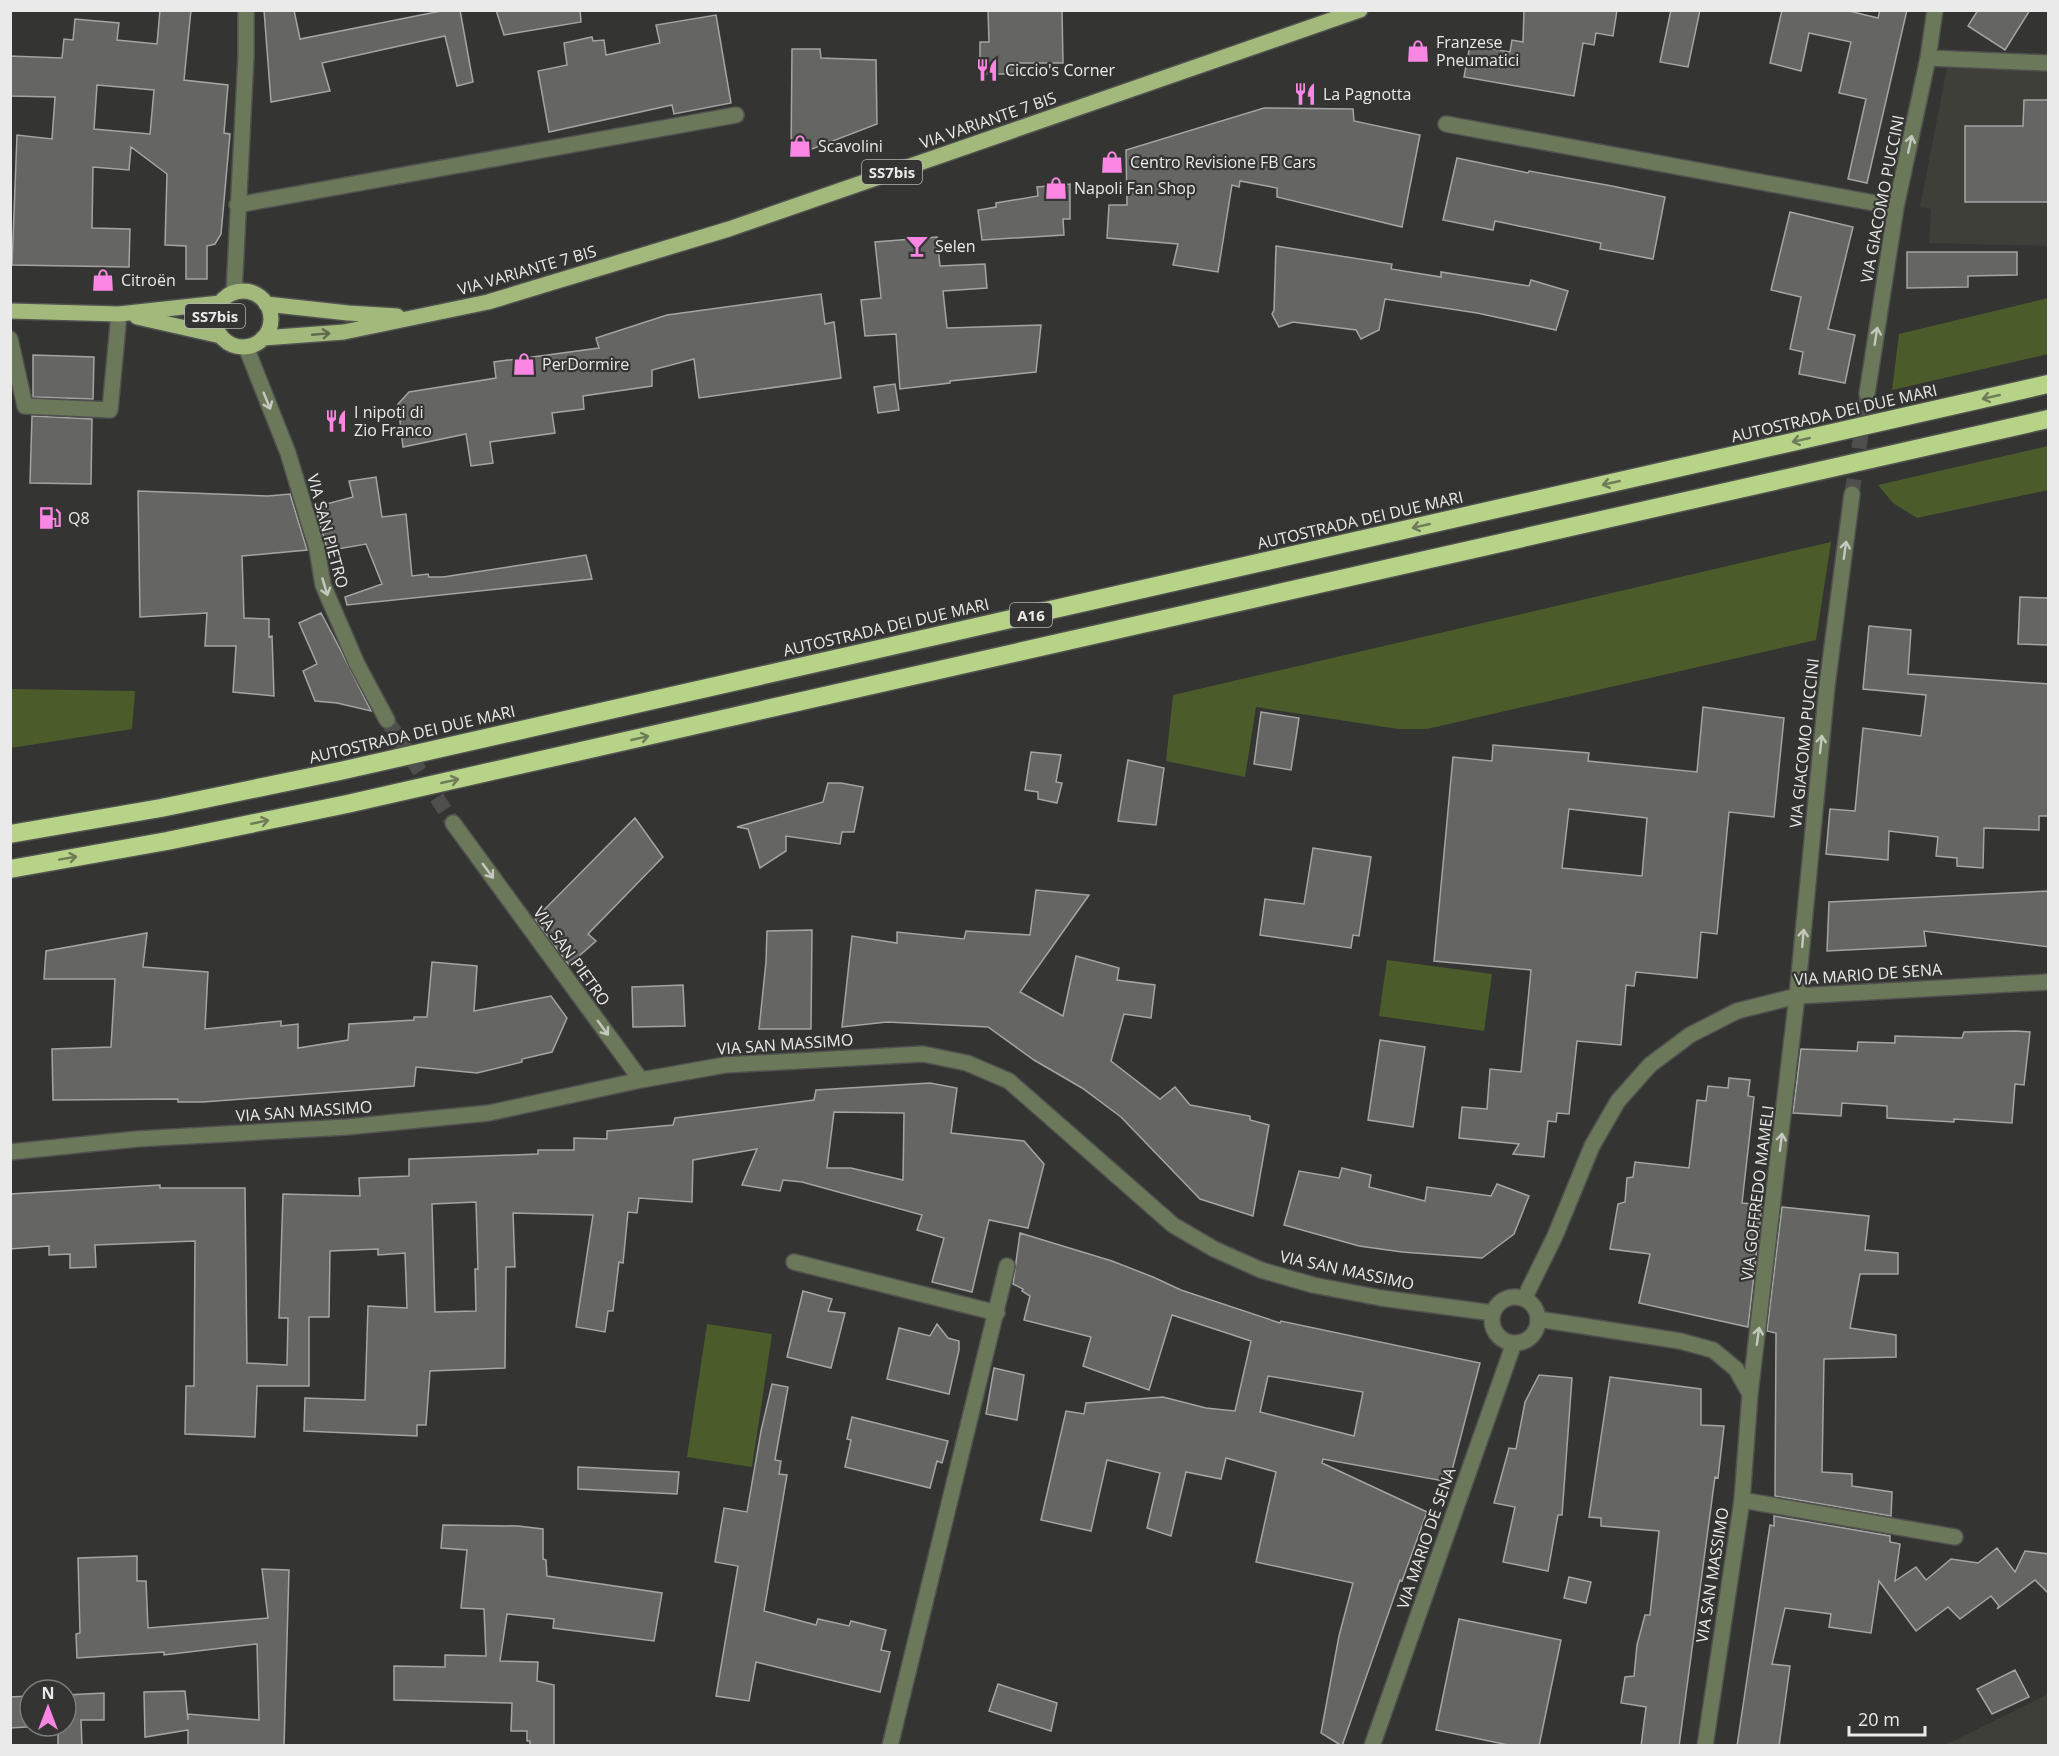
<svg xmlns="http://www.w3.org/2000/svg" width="2059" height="1756" font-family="'Open Sans',sans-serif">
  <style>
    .built { fill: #3d3f38 }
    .green { fill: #4b5c2a }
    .building { fill: #656664; stroke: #a4a5a2; stroke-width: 1.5; fill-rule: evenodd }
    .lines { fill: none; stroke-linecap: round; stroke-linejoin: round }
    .minor-tunnel { stroke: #4f504e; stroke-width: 15; stroke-dasharray: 15 8; stroke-linecap: butt }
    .minor-casing { stroke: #515250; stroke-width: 18 }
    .major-casing { stroke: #515250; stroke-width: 18 }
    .highway-casing { stroke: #515250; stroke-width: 21 }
    .minor { stroke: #6c785a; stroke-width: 15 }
    .major { stroke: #a2b97b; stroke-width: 15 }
    .highway { stroke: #b7d388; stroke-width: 18 }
    .oneway { stroke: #c4c8be }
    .oneway2 { stroke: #606a50 }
    .oneway3 { stroke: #6f7c59 }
    .labels { text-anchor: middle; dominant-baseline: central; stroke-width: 4.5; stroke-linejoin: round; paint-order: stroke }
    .shield { fill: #343533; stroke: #b3b4b2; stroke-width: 1.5 }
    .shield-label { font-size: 15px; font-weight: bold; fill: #e9eae9 }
    .poi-label { font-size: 16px; fill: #e9eae9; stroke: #343533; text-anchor: start }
    .street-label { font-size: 16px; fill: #e9eae9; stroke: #343533 }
  </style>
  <rect width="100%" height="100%" fill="#343533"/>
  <!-- built -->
  <path class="built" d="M1947,68L2048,71V246L1929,243L1931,209L1920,207Z
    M2048,1694V1745H1945Z"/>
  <!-- green -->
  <path class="green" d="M2048,298V354L1892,390L1899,334Z
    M2048,446V490L1917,518L1893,503L1878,485Z
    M1831,542L1816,640L1427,729H1398L1256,707L1245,777L1166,761L1173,695Z
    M11,689L135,691L132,729L11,748Z
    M1387,960L1492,974L1484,1031L1379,1016Z
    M707,1324L772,1334L752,1467L687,1457Z"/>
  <!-- building -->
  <path class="building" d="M160,10H191L184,80L228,85L224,133L230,134L221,234L215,244L207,246V279H186V246L165,245L167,174L131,147L129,170L93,167L92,228L130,229L129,267L12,265L17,135L52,139L55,97L10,96V56L62,58L64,39L73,40L75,19L119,23L117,40L157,44ZM97,85L154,90L150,134L94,129Z
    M264,10H294L300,39L446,10H460L473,82L457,86L445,36L322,63L330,91L271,102Z
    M496,10H580L581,22L504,35Z
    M988,10H1062L1063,63H1018V74H980V42H989Z
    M1524,10H1617L1613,36L1596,33L1594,45L1583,43L1574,96L1464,77L1470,45L1510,52L1512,40L1523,42Z
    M1671,10H1700L1688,67L1660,62Z
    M1782,10H1845L1878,18L1880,10H1907L1867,183L1848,179L1866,99L1839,93L1851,42L1809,33L1801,71L1770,63Z
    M1978,10H2030L2005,50L1968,26Z
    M716,15L731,103L674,114L672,105L549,132L538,71L567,65L564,43L592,37L593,41L604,40L606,55L660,43L656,25Z
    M792,49H820L821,58L876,60L877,124L791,157Z
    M2024,100H2049V202H1965V126H2023Z
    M1264,108L1353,109L1354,121L1420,135L1402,227L1277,197V188L1240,181L1239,187L1232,185L1218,272L1173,265L1178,244L1107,238L1109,205H1127L1126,150Z
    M1457,158L1528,173L1529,171L1612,186L1665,197L1653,259L1600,249L1601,243L1495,221L1493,230L1443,220Z
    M1070,184V219H1063L1064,235L982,240L978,210L996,207V203L1038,196L1037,187Z
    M1790,212L1853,227L1828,329L1855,335L1845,383L1799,374L1803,352L1790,349L1801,297L1771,290Z
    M937,237L940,266L985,264L987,288L943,291L947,328L1041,325L1036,372L950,381V383L900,389L896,334L865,336L861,300L881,298L875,242Z
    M1276,246L1392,264L1391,269L1441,277V272L1529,286L1531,280L1568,291L1556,330L1477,313L1385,299L1379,330L1361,339L1356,330L1293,322L1279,327L1272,314L1274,310Z
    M1907,252H2017V275L1968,276V287L1907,288Z
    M821,294L825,324L834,322L841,378L699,398L694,359L652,370V386L583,396L584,409L552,413L555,433L490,442L493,463L471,466L466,434L403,447L398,404L409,392L496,378L494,362L599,348L596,338L667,315Z
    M33,355L94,357L93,399L33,397Z
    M895,384L899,410L878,413L874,387Z
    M32,416L92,419L91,484L30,483Z
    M376,477L382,517L406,514L412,576L428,574L429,577H443L586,555L592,579L347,605L345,597L382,584L366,544L338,549L337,547L327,548L315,507L353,497L349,481Z
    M138,491L268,496L290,494L307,550L242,556L244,618L269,619V637L272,636L274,696L233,692L236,646H205L207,613L140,617Z
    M2020,597L2049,598V645L2018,644Z
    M321,613L339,647L371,711L337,703L315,701L303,671L317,664L299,623Z
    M1869,626L1911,630L1908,674L2049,684V816H2039V830L1984,828L1983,868L1957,866V858L1936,856L1938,837L1889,831L1888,860L1826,854L1830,809L1855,811L1863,728L1921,736L1926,695L1863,689Z
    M1703,707L1784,718L1774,817L1729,812L1717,934L1701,932L1697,978L1636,972L1634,986L1626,985L1621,1045L1577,1041L1569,1114L1557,1113L1556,1122L1548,1121L1544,1157L1513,1154L1519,1144L1459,1138L1462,1107L1487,1109L1490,1069L1521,1072L1531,970L1434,961L1453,757L1492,761L1493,745L1589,753L1588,761L1697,772ZM1569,809L1647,818L1642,876L1562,868Z
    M1261,712L1299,718L1291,770L1254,764Z
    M1031,752L1061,755L1056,782L1062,783L1057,803L1038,799V792L1025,790Z
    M1128,760L1164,768L1156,825L1118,821Z
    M828,783H841L863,787L854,832H842L840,844L786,836V851L760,868L748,829L737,827L823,802Z
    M635,818L663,857L588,934L596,941L569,965L535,919Z
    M1313,848L1371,857L1359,936L1353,935L1351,948L1260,935L1265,899L1304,904Z
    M1036,890L1089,895L1020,992L1063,1016L1076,956L1119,968L1117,980L1155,985L1151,1018L1124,1014L1111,1061L1160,1099L1175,1087L1190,1105L1250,1116V1120L1269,1125L1253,1216L1200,1199L1121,1117L1082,1088L1034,1060L988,1027L887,1022L842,1027L852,936L897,943V932L964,939L966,931L1030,935Z
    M2049,891V947L1924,931L1926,946L1827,951L1829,902Z
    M812,930L811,1029H759L766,962L767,931Z
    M147,933L143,967L208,972L205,1029L281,1021V1026L298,1024V1048L348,1040L349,1024L414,1020V1017H427L432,962L477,966L474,1011L551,996L567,1018L552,1052L522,1059V1062L477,1073L416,1067L414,1086L203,1102H178V1099L53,1100L52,1049L111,1047L115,979H44L46,951Z
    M683,985L685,1026L633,1027L632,987Z
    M2016,1031L2030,1032L2024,1085L2015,1084L2012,1123L1954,1119V1122L1887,1118V1106L1842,1103L1841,1116L1793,1113L1801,1049L1857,1051L1858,1042L1895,1043V1036L1962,1038L1964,1032Z
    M1380,1040L1425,1047L1413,1127L1368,1120Z
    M1729,1078L1750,1080L1748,1096L1754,1097L1742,1203L1762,1205L1748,1327L1639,1303L1650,1254L1610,1249L1618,1204L1625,1202L1627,1178L1633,1177L1635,1162L1689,1168L1697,1100L1706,1101L1708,1086L1728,1088Z
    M930,1083L957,1088L951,1133L1024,1141L1044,1164L1028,1228L989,1220L972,1292L932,1282L944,1238L917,1230L922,1215L802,1182L783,1180L780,1191L742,1185L757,1149L693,1160L692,1202L639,1198L637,1213L628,1212L623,1263L619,1262L613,1311H608L605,1332L576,1327L593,1215L513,1213L515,1267H506L505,1368L430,1371L426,1425H417V1436L304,1431L305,1398L365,1400L368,1306L407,1308L405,1253L378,1255V1249L330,1251L329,1317H309V1386H257L255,1437L185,1434L186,1386H194L195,1241L95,1245L96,1267L70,1268V1254L49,1255V1246L10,1249V1194L160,1185V1188H245L247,1363L287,1365L288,1318H279L283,1194L360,1196L359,1178L409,1176V1159L538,1154V1150H574V1138L607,1139V1131L673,1125L675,1118L814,1100L816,1090ZM834,1112L904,1113L903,1180L851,1168H827ZM476,1202L478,1269H475L476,1311L435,1312L432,1204Z
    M1342,1168L1371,1175L1369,1187L1425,1201L1427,1187L1491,1196L1497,1184L1529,1196L1514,1234L1482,1258L1402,1252L1359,1246L1284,1225L1299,1171L1339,1178Z
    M1782,1207L1869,1216L1865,1250L1898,1253V1274H1860L1850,1328L1896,1335V1357L1824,1359L1822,1472L1852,1474V1486L1892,1492L1891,1516L1775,1496L1776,1333L1767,1331Z
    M1020,1233L1112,1261L1153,1277L1181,1290L1280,1323L1281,1321L1480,1363L1449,1482L1323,1459L1322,1463L1427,1512L1402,1581L1400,1580L1342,1746L1321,1733L1339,1636L1353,1583L1256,1562L1276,1472L1226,1458L1221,1479L1186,1472L1171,1536L1147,1528L1160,1473L1107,1460L1091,1531L1041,1520L1066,1411L1084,1414L1086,1403L1163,1397L1206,1408L1235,1411L1251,1341L1172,1315L1149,1390L1083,1366L1091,1337L1024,1320L1030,1296L1022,1291L1023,1289L1013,1284ZM1268,1376L1363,1392L1354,1436L1260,1412Z
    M803,1291L832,1299L828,1311L845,1313L831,1368L787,1357Z
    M937,1324L948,1338L959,1341V1350L949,1394L887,1379L899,1328L930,1336Z
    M994,1368L1024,1375L1017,1420L986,1414Z
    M1539,1375L1572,1378L1562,1515H1558L1548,1571L1503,1562L1515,1507L1494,1503L1509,1448L1516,1449L1525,1402Z
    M1610,1377L1701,1389V1425L1724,1426L1718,1478L1715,1477L1679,1746H1641L1646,1707L1621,1703L1625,1677L1634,1676L1637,1645L1645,1615H1650L1659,1531L1601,1526V1518L1589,1517Z
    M772,1384L788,1387L775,1460L781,1461L779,1474L787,1475L764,1611L816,1625L818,1619L849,1626L851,1621L886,1630L881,1650L890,1652L880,1692L756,1662L749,1701L716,1696L738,1566L715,1562L724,1508L747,1512L761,1431Z
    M852,1417L948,1441L942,1463L937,1461L930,1488L845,1467L851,1440L847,1439Z
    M578,1467L679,1472L677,1494L578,1489Z
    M1774,1516L1890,1536V1542L1900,1544L1895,1581L1916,1567L1926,1580L1951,1559L1978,1563L1997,1548L2015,1572L2025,1551L2049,1554V1594L2035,1580L1997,1609L1999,1606L1991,1596L1960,1619L1948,1607L1916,1631L1879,1581L1871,1633L1829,1627L1831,1614L1785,1608L1772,1664L1790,1666L1779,1746H1737L1770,1525L1774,1526Z
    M443,1525L518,1526L543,1529V1559L546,1560L547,1576L662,1593L654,1641L553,1628L554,1619L507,1614L500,1661L538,1662L537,1681L554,1685V1746H530V1741H527V1731H511L512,1703L394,1700V1666L445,1667V1655L486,1656L484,1609L461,1608L467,1550L441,1548Z
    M137,1556V1581H146L148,1628L268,1618L262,1569L289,1570L284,1746H188V1730L145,1737L144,1692L185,1691L188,1720V1714L259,1720L257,1644L164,1655V1652L77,1658L76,1634L80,1633L78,1558Z
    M1569,1577L1591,1582L1586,1603L1564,1598Z
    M1459,1619L1561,1640L1539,1746H1513L1436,1730Z
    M2015,1670L2029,1697L1992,1714L1977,1689Z
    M998,1684L1057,1703L1051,1731L989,1711Z
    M104,1693V1720H81L82,1746H58V1726H66V1695Z
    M30,1696V1726H44L10,1728V1697Z"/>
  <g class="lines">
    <!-- minor-tunnel -->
    <path class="minor-tunnel" d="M1852,494L1867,394
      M387,720L453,823"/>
    <!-- minor casing -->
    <g class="minor-casing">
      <path id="minor" d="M1928,58L2048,63
        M1446,124L1896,207
        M237,205L736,115
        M234,293L246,56V10
        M10,339L25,406L110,410L119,314
        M246,347L288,453L317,549L323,585L357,664L387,720
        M1867,394L1896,207L1928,58L1935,10
        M453,823L641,1080
        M10,1152L137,1139L347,1127L489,1113L641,1080L725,1065L923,1054L967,1063L1009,1081L1173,1225L1214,1249L1261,1270L1313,1285L1381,1298L1493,1313
        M794,1262L997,1313
        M1492 1320a23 23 0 1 1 46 0a23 23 0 1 1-46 0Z
        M1524,1299L1555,1236L1592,1146L1618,1101L1650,1065L1690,1035L1737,1011L1797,996L2048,982
        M1538,1319L1680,1341L1713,1350L1736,1369L1750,1394L1742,1500L1705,1746
        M1750,1394L1797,996L1827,686L1852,494
        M1742,1500L1955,1537
        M890,1746L1007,1266
        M1372,1746L1514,1343"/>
    </g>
    <!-- major casing -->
    <g class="major-casing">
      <path id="major" d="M215 319a28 28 0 1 1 56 0a28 28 0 1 1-56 0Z
        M266,304L348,313L397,316
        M10,311L119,314L220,303
        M137,317L221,336
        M263,338L344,332L488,302L729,229L1360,10"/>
    </g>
    <!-- highway casing -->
    <g class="highway-casing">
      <path id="highway" d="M10,834L161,808L340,771L2048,384
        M10,869L167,841L347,804L2048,419"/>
    </g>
    <!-- minor -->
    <use href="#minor" class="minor"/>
    <!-- major -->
    <use href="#major" class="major"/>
    <!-- highway -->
    <use href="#highway" class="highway"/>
  </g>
  <!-- one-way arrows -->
  <defs><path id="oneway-shaft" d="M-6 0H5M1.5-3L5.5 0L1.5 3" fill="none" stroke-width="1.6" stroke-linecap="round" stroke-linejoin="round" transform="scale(1.5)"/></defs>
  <g class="oneway">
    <use href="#oneway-shaft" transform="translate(1910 144) rotate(-78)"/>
    <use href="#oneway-shaft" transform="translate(1876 336) rotate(-81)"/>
    <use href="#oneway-shaft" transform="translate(267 401) rotate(68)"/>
    <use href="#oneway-shaft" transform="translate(1845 550) rotate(-82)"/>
    <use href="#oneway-shaft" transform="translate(325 587) rotate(73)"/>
    <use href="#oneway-shaft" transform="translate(1821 744) rotate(-84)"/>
    <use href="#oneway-shaft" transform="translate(488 871) rotate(54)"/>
    <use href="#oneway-shaft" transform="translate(1803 938) rotate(-85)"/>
    <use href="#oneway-shaft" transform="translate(603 1028) rotate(54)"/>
    <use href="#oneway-shaft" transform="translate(1781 1142) rotate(-83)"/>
    <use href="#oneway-shaft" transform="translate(1758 1336) rotate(-82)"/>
  </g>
  <use class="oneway2" href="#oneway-shaft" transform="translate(321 334) rotate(-5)"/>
  <g class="oneway3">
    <use href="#oneway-shaft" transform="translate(1991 397) rotate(167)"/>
    <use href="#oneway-shaft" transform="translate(1801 440) rotate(167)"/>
    <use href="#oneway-shaft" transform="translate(1611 483) rotate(167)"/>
    <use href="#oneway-shaft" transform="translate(1421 526) rotate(167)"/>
    <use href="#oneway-shaft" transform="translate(640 738) rotate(-13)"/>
    <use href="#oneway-shaft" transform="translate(450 781) rotate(-13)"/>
    <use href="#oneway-shaft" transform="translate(260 822) rotate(-12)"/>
    <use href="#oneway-shaft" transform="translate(68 858) rotate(-10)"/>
  </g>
  <!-- icons -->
  <defs>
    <g id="shop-bare" transform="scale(1.8)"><path d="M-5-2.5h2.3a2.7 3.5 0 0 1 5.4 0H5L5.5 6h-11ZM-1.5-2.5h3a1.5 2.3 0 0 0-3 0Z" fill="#fc86e4" stroke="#343533" stroke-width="2.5" paint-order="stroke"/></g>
    <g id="restaurant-bare" transform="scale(1.8)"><path d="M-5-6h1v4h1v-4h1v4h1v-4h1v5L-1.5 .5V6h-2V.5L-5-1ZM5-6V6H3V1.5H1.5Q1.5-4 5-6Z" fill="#fc86e4" stroke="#343533" stroke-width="2.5" paint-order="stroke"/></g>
    <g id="bar-bare" transform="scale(1.8)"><path d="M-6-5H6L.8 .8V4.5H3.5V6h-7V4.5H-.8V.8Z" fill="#fc86e4" stroke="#343533" stroke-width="2.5" paint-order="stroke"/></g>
    <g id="fuel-bare" transform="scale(1.8)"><path d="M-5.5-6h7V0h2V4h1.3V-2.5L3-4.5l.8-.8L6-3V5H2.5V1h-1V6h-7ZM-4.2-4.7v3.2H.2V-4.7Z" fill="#fc86e4" stroke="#343533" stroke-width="2.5" paint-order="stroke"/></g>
  </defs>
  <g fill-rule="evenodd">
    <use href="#shop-bare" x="1418" y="51"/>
    <use href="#restaurant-bare" x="987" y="70"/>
    <use href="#restaurant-bare" x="1305" y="94"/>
    <use href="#shop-bare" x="800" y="146"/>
    <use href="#shop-bare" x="1112" y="162"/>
    <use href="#shop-bare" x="1056" y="188"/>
    <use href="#bar-bare" x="917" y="246"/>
    <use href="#shop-bare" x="103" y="280"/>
    <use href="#shop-bare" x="524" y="364"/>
    <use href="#restaurant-bare" x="336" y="421"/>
    <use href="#fuel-bare" x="50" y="518"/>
  </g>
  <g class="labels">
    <!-- shield labels -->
    <g class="shield">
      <rect x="862" y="160" width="60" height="24" rx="4.5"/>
      <rect x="185" y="304" width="60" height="24" rx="4.5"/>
      <rect x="1010" y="603" width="42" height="24" rx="4.5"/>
    </g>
    <g class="shield-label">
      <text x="892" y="172">SS7bis</text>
      <text x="215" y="316">SS7bis</text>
      <text x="1031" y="615">A16</text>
    </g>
    <!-- poi labels -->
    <g class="poi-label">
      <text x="1436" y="42">Franzese<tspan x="1436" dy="18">Pneumatici</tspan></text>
      <text x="1005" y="70">Ciccio's Corner</text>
      <text x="1323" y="94">La Pagnotta</text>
      <text x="818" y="146">Scavolini</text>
      <text x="1130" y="162">Centro Revisione FB Cars</text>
      <text x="1074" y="188">Napoli Fan Shop</text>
      <text x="935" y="246">Selen</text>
      <text x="121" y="280">Citroën</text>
      <text x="542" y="364">PerDormire</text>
      <text x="354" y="412">I nipoti di<tspan x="354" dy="18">Zio Franco</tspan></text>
      <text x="68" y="518">Q8</text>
    </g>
    <!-- street labels -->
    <g class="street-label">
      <text transform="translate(988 120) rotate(-19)">VIA VARIANTE 7 BIS</text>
      <text transform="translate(1882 199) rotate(-79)">VIA GIACOMO PUCCINI</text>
      <text transform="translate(527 270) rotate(-16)">VIA VARIANTE 7 BIS</text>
      <text transform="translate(1834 413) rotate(-13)">AUTOSTRADA DEI DUE MARI</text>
      <text transform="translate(1360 520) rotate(-13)">AUTOSTRADA DEI DUE MARI</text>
      <text transform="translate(328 531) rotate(75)">VIA SAN PIETRO</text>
      <text transform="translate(886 627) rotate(-13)">AUTOSTRADA DEI DUE MARI</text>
      <text transform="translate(412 734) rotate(-13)">AUTOSTRADA DEI DUE MARI</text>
      <text transform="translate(1804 743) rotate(-84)">VIA GIACOMO PUCCINI</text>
      <text transform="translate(572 956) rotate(54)">VIA SAN PIETRO</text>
      <text transform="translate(1868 974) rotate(-4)">VIA MARIO DE SENA</text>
      <text transform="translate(785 1044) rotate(-4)">VIA SAN MASSIMO</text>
      <text transform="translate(304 1111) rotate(-4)">VIA SAN MASSIMO</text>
      <text transform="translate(1757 1193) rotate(-83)">VIA GOFFREDO MAMELI</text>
      <text transform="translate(1347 1270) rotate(12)">VIA SAN MASSIMO</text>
      <text transform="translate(1426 1538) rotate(-71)">VIA MARIO DE SENA</text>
      <text transform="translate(1712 1575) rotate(-81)">VIA SAN MASSIMO</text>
    </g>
  </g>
  <!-- border -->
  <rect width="2059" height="1756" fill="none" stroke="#e9eae9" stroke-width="24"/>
  <!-- north arrow -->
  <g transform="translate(48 1708)"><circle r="28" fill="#343533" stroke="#7c7d7c" stroke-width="1.5"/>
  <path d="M0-4.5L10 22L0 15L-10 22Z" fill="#fc86e4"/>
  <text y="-9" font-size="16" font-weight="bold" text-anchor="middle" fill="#e9eae9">N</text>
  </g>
  <!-- scale -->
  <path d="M1849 1726v9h76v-9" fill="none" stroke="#e9eae9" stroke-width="3"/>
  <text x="1858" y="1726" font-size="18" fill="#e9eae9" stroke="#343533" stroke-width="4.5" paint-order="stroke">20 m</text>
</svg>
